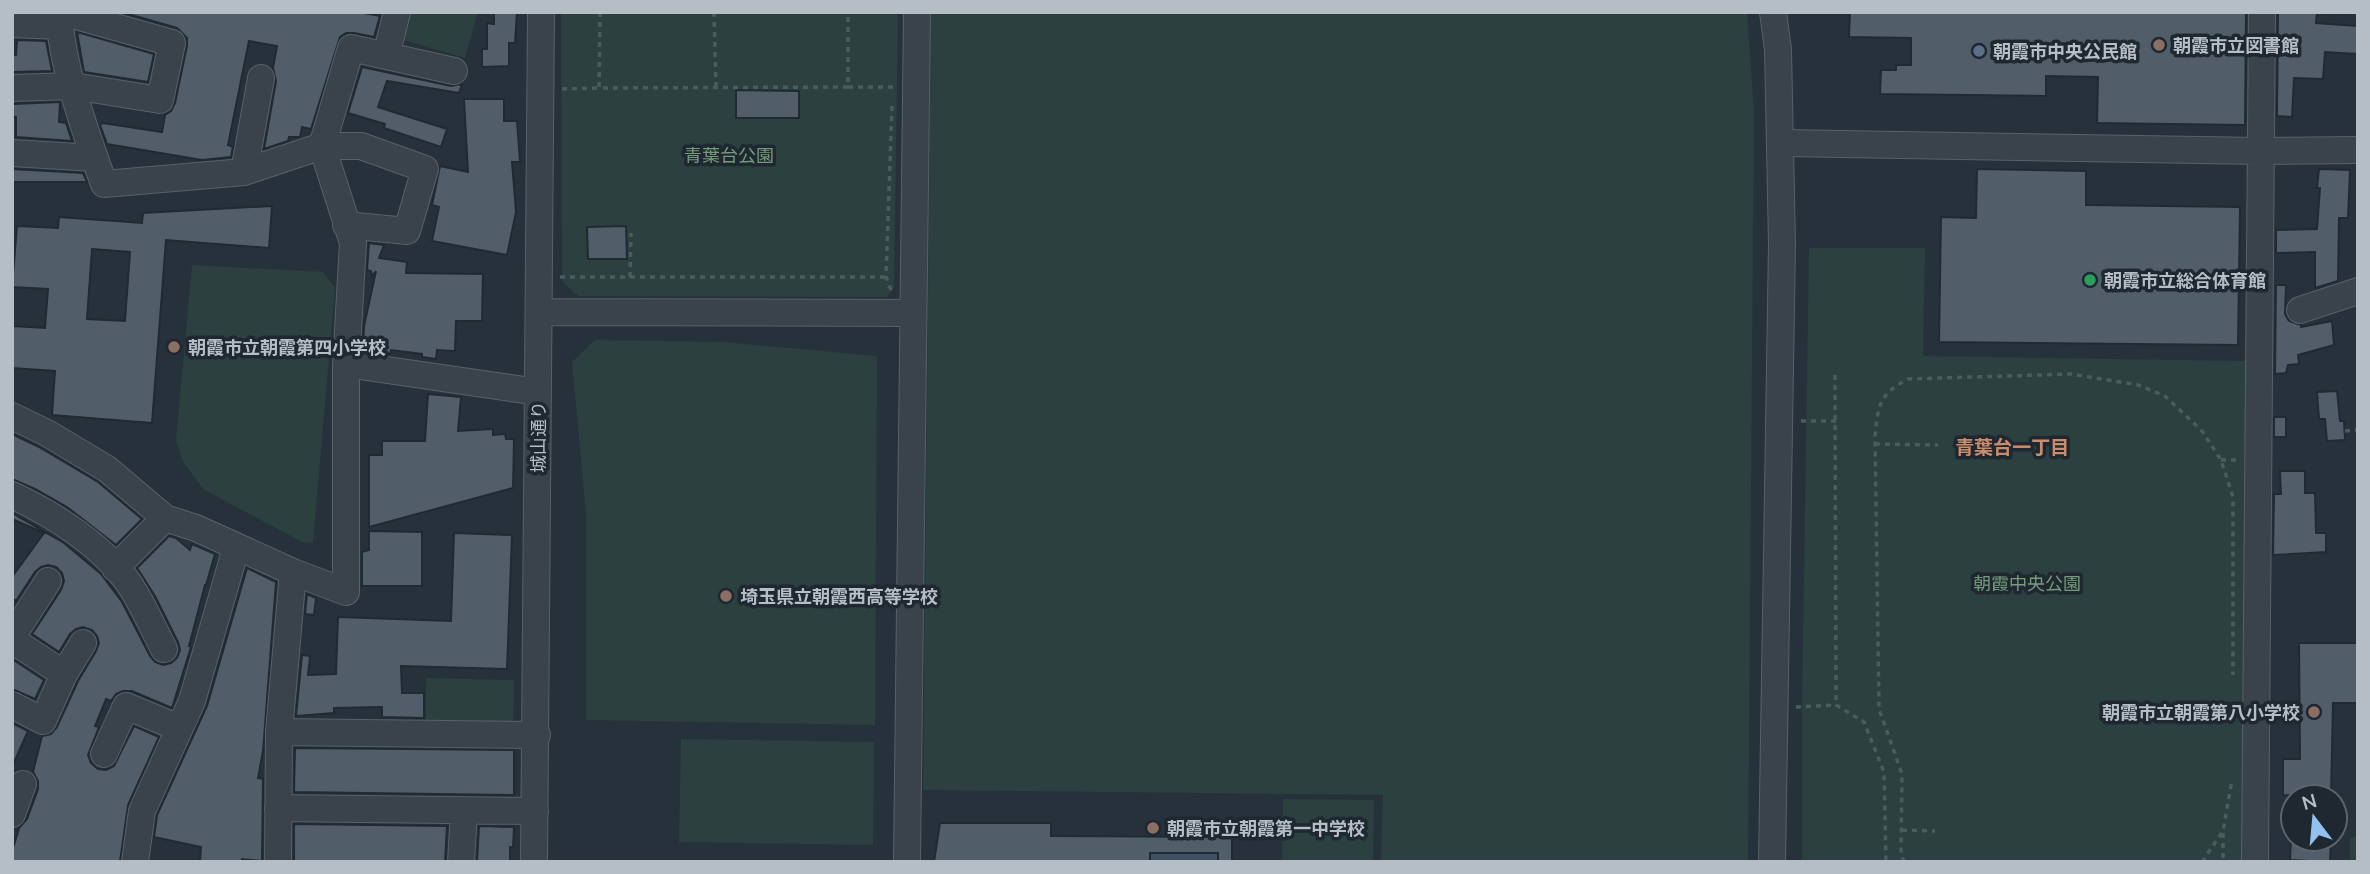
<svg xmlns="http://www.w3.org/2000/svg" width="2370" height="874" font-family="Mulish,'Noto Sans JP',sans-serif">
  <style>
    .green { fill: #2b403f }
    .water { fill: #3d5163 }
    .building { fill: #515e69; stroke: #212a33; stroke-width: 2; fill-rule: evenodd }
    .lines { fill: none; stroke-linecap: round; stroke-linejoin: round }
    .minor-casing { stroke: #58616a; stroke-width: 28 }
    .path { stroke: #4a5d5d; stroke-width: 3.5; stroke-dasharray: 5 5; stroke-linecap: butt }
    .minor { stroke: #3a434c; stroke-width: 26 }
    .education-dot { fill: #8d6e63; stroke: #1f2831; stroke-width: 2.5 }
    .service-dot { fill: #5c6f8a; stroke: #1f2831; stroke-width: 2.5 }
    .leisure-dot { fill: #2e9e5b; stroke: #1f2831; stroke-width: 2.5 }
    .labels { text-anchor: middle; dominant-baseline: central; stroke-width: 7; stroke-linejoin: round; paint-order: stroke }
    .poi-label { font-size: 18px; font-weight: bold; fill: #b5bec7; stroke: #1f2831; text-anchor: start }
    .park-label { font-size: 18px; fill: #759b7a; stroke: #1f2831 }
    .street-label { font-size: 18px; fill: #b5bec7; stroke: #1f2831 }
    .neighbourhood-label { font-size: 19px; font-weight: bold; fill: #cb8c6c; stroke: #1f2831 }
  </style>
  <rect width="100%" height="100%" fill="#26313b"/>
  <!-- green -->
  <path class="green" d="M403,12H478L465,58L396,38Z
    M561,12H898L894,288L887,297L578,296L563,282L562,277Z
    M931,12H1747L1754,112L1748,862H1381L1383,795L923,790Z
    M1809,248H1925L1923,356L2248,361L2249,862H1802V706Z
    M192,265L323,272L335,288L313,543L302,542L203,489L183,462L176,440Z
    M595,340L723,342L877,356L875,725L586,720V513L572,362Z
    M426,678L514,680L513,729L426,727Z
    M681,739L874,742L873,845L679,842Z
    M1283,799L1374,800L1373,862H1282Z
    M2358,835V862H2350V838Z"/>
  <!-- water -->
  <path class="water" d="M1150,853H1218V862H1150Z"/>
  <!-- building -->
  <path class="building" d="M121,12H358L380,16L374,37L354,33H346L340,37L311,129L302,127L300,137H289L288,141L264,149L276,81L273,68L277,46L249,41L228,145L233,147L231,157L202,160L107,144L100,125L103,123L162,132L165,115L171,111L175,103L187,46V38L177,28Z
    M494,12H517L515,43H509V66L482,67V49H487V23L494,24Z
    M1850,12H2246L2245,125L2097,123L2098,77L2046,76V96L1880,94L1881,70H1896V65H1911V38L1849,37Z
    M2278,12H2317L2316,23L2358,26V54L2325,52L2323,79L2294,78L2292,117L2277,116Z
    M77,32L154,54L148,82L84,72Z
    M17,40L46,41L52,71L12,72V55H16Z
    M362,67L451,86L462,84L459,93L387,81L378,107L447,129L441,147L384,128L385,124L348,113Z
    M736,90L799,91V118H736Z
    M464,99H504V121H517L520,162H512L516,212L507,255L432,241L439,207L432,205L440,166L468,172Z
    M60,102L59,122L66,123L72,141L16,137V117L12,116L13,104Z
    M12,169L83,173L87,182H12Z
    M1977,169L2086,171V205L2240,207L2238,345L1939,342L1941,217L1976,218Z
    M2319,169L2350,170L2348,218H2339L2338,281L2315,288V252L2276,253V230L2317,229L2320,188H2317Z
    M272,206L269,248L166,240L152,423L52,415L55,371L12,368V326L45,328L48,289L12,287L17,226L58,228L59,217L142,223L143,213ZM92,249L130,252L125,321L87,319Z
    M626,226L627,259H588L587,227Z
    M369,243L384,245L379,258L407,262L406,273L483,274L482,321H456L455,351L437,350L436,359L422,357V354L391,350L390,354L363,350L364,326L376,271L372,276L371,271L367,270Z
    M2276,285H2286L2285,314L2289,321L2301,325V327L2332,321L2334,345L2298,355L2299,364L2288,365L2286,373L2275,374Z
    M2337,391L2340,421H2344L2345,440L2327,441L2325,419H2319L2317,392Z
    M428,394L461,397L458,431L493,429V435L505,434L506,439H514L513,488L369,527V455H382V441H425Z
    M2274,417H2286V437H2274Z
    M12,434L39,447L98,482L142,519L116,545L67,507L35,489L12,479Z
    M2280,471H2305V493H2315L2316,533H2326V552L2273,555L2274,494H2281Z
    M12,513L64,543L101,574L122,602L150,656L155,662L163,665L171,663L177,658L180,650L178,642L155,596L137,568L169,536L176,538L190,550L192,544L215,554L206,585H205L189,646L191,647L172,708L132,691H123L116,694L111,701L106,699L95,726L99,727L88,755L91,763L98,769L106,770L114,766L134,726L159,737L128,805L120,862H12V844L14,845L19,828L27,819L38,789V781L33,772L42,736L51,734L57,727L78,681L96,651L99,643L97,636L92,630L83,627L76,629L70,634L59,652L32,634L61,590L64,581L62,573L56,567L48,565L41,567L35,572L16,601L12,598V577L44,533L12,519Z
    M369,531L422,532V586H362V552L369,550Z
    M454,533L512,535L507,669L401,666L402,693H424V718L382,717V707L334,708V713L296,716L302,655L310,656L308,675L336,674L338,617L451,621Z
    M247,568L276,582L263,751L258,778L263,779L262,861L242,859V862H200L201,847L154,837L157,815L207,706Z
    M307,594L316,598L314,615L305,614Z
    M2299,643H2358V703H2333L2331,797L2283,795V759H2300Z
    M12,659L44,680L35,699L12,689Z
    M12,723L28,731L12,767Z
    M295,748L514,750V795L294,792Z
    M940,823H1051V836L1232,837V862H1218V853H1150V862H934Z
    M294,824L447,826L445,862H294Z
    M479,826L514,827L513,848L510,847V862H477Z
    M2291,839H2331L2330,862L2290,860Z"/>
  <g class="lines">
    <!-- minor casing -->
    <g class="minor-casing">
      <path id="minor" d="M59,12C61,66 86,133 104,184L244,172L322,146H361L425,169L407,231L346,225
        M12,24L59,26
        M386,56L397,12
        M12,88L73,86L160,100L172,43L62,12
        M1782,143L2261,151L2358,150
        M12,153L95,158
        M244,172L261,78
        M2300,310L2358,291
        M539,312L913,313
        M346,364L538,392
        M12,416L47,433L107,469L165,518L196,528L293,572L346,592V364L353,243L322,146L351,48L454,71
        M12,495C54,515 96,541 125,578C140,597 152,627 164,649
        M115,568L165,518
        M12,637L48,581
        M12,640L64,674
        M12,705L43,721L64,674L83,643
        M279,732L537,735
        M104,754L126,706L179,728
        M278,808L535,811
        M12,814L23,784
        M135,862L142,811L192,701L236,548
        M278,862L279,732L293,572
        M461,862L464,812
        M534,862L541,12
        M907,862L917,12
        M1772,862L1782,244L1778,50L1773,12
        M2255,862L2262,12"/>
    </g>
    <!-- path -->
    <path class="path" d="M600,12L599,88L848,87V12
      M714,12L716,86
      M848,87H895
      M562,89L599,88
      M560,277H886
      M630,277L631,233
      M891,290L886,277L892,106
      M1835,375L1836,705L1864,722L1884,772L1886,862
      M1801,421H1836
      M2345,431L2358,430
      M1875,444L1938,445
      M2221,460H2237
      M1796,707L1836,705
      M1902,830L1935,831
      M2223,833V862
      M1904,862L1901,853L1902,774L1879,709L1875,436C1878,406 1879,394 1908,379L2071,374L2138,385L2165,396L2202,431L2221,460L2233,497V675
      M2202,862L2223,831L2232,780"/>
    <!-- minor -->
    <use href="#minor" class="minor"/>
  </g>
  <!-- markers -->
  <g class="education-dot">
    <circle cx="2159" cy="45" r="7"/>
    <circle cx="174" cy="347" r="7"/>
    <circle cx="726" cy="596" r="7"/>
    <circle cx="2314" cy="712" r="7"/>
    <circle cx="1153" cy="828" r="7"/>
  </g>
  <circle class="service-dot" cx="1979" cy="51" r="7"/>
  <circle class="leisure-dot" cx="2090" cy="280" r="7"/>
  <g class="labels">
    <!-- poi labels -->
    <g class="poi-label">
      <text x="2173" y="45">朝霞市立図書館</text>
      <text x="1993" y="51">朝霞市中央公民館</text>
      <text x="2104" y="280">朝霞市立総合体育館</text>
      <text x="188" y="347">朝霞市立朝霞第四小学校</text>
      <text x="740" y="596">埼玉県立朝霞西高等学校</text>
      <text x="2300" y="712" text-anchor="end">朝霞市立朝霞第八小学校</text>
      <text x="1167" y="828">朝霞市立朝霞第一中学校</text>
    </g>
    <!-- park labels -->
    <g class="park-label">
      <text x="729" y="155">青葉台公園</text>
      <text x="2027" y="583">朝霞中央公園</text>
    </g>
    <!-- street labels -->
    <g class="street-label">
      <text transform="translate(538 437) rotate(-90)">城山通り</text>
    </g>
    <!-- neighbourhood labels -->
    <g class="neighbourhood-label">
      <text x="2012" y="447">青葉台一丁目</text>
    </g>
  </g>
  <!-- border -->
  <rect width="2370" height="874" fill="none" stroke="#b5bec7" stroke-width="28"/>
  <!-- north arrow -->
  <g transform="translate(2314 818) rotate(344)"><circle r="33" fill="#1f2831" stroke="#5b646d" stroke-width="2"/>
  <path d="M0-5L12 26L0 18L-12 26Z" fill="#92c0ef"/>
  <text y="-10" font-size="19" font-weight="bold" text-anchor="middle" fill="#b5bec7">N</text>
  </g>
</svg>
